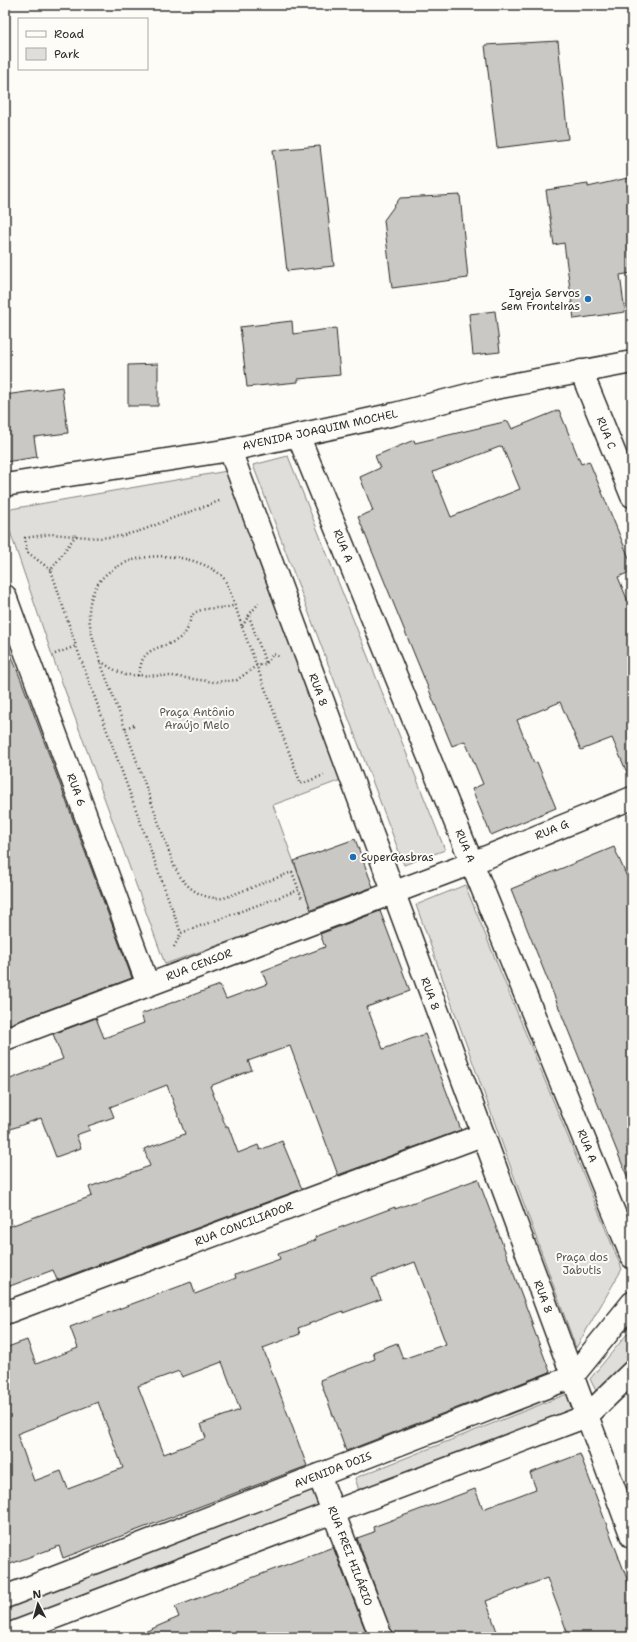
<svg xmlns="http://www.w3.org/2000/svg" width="637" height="1642" font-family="'Shantell Sans',sans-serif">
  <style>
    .green { fill: #dfdeda; stroke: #858482 }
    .building { fill: #c9c8c4; stroke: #2b2b2b; fill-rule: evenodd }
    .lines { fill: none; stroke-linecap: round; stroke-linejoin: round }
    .minor-casing { stroke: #2b2b2b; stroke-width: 25 }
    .major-casing { stroke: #2b2b2b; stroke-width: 25 }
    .path { stroke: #2b2b2b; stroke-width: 2.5; stroke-dasharray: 1 3; stroke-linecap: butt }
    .minor { stroke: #fdfcf7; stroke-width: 22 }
    .major { stroke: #fdfcf7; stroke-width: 22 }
    .poi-dot { fill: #1f6fb2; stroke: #fdfcf7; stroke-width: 1.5 }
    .labels { text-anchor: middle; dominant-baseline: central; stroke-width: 4; stroke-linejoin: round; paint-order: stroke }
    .poi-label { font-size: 11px; fill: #2b2b2b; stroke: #fdfcf7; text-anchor: end }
    .street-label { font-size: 11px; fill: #2b2b2b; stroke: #fdfcf7 }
    .park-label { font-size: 11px; fill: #585857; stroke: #fdfcf7 }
  </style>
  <rect width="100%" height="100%" fill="#fdfcf7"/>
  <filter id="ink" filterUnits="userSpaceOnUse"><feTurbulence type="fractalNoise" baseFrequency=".025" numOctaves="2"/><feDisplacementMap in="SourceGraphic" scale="8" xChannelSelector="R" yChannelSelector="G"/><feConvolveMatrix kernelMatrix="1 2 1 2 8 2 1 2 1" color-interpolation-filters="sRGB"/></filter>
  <g filter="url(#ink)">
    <!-- green -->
    <path class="green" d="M288,456L445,850L404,865L253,465Z
      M227,471L341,780L273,805L312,912L165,964L52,655L5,517V510Z
      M465,885L622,1269L576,1348L416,905Z
      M632,1328V1356L596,1391L590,1379Z
      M567,1394L577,1415L361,1497L355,1478Z
      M323,1486L332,1506L5,1624V1605Z"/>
    <!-- building -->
    <path class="building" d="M558,41L568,139L497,148L485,45Z
      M320,146L334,266L287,271L273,150Z
      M632,177V273L620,275L625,312L574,319L564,243L554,245L546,190L588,184V187Z
      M460,195L468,278L392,288L384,220L400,198Z
      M495,311L500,352L473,355L469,314Z
      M292,321L293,334L336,328L340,375L298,379V382L247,387L240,327Z
      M158,364V406H128V365Z
      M62,387L68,433L34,437L37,457L5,462V395Z
      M559,410L581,464L589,461L632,565V571L618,577L632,611V784L612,738L581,750L560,702L517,720L534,763L537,762L556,808L491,835L472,789L483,784L465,741L452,746L358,517L373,511L360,477L380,468L375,456L414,440L415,443L508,421L512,429ZM502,446L520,489L451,517L433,472Z
      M5,644H7L28,698L132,978L5,1026Z
      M355,839L373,887L311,910L294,861Z
      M614,847L627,877L632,875L631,1186L511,889Z
      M380,911L410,991L367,1007L383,1049L425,1034L461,1130L338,1175L290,1046L248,1061L252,1070L210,1086L226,1127L228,1126L238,1153L258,1145L260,1150L282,1141L302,1189L57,1280L53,1270L10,1286L5,1272V1228L92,1196L89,1187L150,1166L144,1149L185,1134L167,1085L110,1107L114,1117L88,1126L90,1130L76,1135L81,1148L56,1157L41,1118L5,1131V1081L63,1059L53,1034L96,1018L104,1038L144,1023L141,1014L220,985L226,999L267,984L262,971L325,947L320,934Z
      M478,1179L533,1325H532L550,1372L346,1451L320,1380L375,1359L373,1352L397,1343L403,1359L446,1344L415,1262L372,1278L381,1299L343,1313V1311L298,1328L300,1334L263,1348L307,1466L63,1558L59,1546L5,1566V1348L27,1340L36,1364L78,1348L70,1327L191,1282L195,1294L236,1278L235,1275L280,1259L278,1254L316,1240L315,1237L395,1207V1209ZM222,1362L240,1410L201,1424L206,1438L164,1454L138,1386L179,1371L182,1377ZM98,1402L123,1468L68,1489L61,1471L34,1481L17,1434Z
      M580,1454L632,1592V1637H569L547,1578L486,1601L499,1637H393L357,1538L374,1532L373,1527L475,1489L483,1509L536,1489L530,1473Z
      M333,1547L368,1637H133L179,1617L175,1607Z"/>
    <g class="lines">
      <!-- minor casing -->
      <g class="minor-casing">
        <path id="minor" d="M581,371L632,496
          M298,435L632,1257
          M230,450L632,1537
          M5,596L148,985
          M5,1039L472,863L632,798
          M5,1313L482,1135
          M319,1475L381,1637
          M5,1597L572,1377L632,1303
          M5,1636L587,1416L632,1372"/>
      </g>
      <!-- major casing -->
      <g class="major-casing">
        <path id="major" d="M5,485L230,450L395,414L495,388L632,362"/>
      </g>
      <!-- path -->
      <path class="path" d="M76,535L51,570L76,646
        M51,570L27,552L25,538L51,534L99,538L121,536L143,530L165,521L222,500
        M235,605L242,627L249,615L259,603
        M249,616L266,664L273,654L279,657
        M242,627L301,784L324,775
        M55,654L76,646L181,933
        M100,661C94,641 85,619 91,599C105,547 187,547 221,575C227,580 232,598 235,605C223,610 208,606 196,612C189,616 190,627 185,633C172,648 155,644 145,656C141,660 140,670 138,676
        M134,725L125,728L173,863C182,885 199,900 224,898L292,872L299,890
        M125,728L100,661L111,668L125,675L172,676L214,682L237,680L256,666L266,664
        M174,947L181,933L299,890L302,899"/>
      <!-- minor -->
      <use href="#minor" class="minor"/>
      <!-- major -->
      <use href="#major" class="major"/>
    </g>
  </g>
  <!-- markers -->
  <g class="poi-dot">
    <circle cx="588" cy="299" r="4"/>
    <circle cx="353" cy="857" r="4"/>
  </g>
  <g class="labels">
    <!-- poi labels -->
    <g class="poi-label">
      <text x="580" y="293">Igreja Servos<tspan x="580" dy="13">Sem Fronteiras</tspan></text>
      <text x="361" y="857" text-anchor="start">SuperGasbras</text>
    </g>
    <!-- street labels -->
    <g class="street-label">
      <text transform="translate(320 430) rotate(-12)">AVENIDA JOAQUIM MOCHEL</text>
      <text transform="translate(606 433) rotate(68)">RUA C</text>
      <text transform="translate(343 546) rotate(68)">RUA A</text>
      <text transform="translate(318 690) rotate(70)">RUA 8</text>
      <text transform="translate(76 790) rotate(70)">RUA 6</text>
      <text transform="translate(552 830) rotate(-22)">RUA G</text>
      <text transform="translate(465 846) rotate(68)">RUA A</text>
      <text transform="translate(199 965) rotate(-21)">RUA CENSOR</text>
      <text transform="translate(430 994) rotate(70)">RUA 8</text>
      <text transform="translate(587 1146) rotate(68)">RUA A</text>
      <text transform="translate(244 1224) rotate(-21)">RUA CONCILIADOR</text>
      <text transform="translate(543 1297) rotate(70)">RUA 8</text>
      <text transform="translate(333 1470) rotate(-21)">AVENIDA DOIS</text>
      <text transform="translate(350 1556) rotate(69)">RUA FREI HILÁRIO</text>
    </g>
    <!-- park labels -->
    <g class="park-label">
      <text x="197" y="712">Praça Antônio<tspan x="197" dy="13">Araújo Melo</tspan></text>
      <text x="582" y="1257">Praça dos<tspan x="582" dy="13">Jabutis</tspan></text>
    </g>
  </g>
  <!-- margin -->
  <rect width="637" height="1642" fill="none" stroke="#fdfcf7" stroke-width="20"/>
  <rect x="10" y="10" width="617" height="1622" fill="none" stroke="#2b2b2b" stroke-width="1.5" filter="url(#ink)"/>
  <!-- legend -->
  <rect x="18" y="18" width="130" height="52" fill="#fdfcf7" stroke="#a9a8a5"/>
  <rect x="26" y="31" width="20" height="6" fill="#fdfcf7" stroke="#a9a8a5"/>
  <text x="54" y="38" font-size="12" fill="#2b2b2b">Road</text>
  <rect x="26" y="48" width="20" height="12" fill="#dfdeda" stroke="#a9a8a5"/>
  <text x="54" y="58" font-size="12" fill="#2b2b2b">Park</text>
  <!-- north arrow -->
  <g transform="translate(38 1604) rotate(354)" stroke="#fdfcf7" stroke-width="3" paint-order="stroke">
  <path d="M0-3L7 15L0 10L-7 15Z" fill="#2b2b2b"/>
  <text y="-6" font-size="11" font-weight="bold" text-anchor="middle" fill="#2b2b2b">N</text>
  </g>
</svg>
